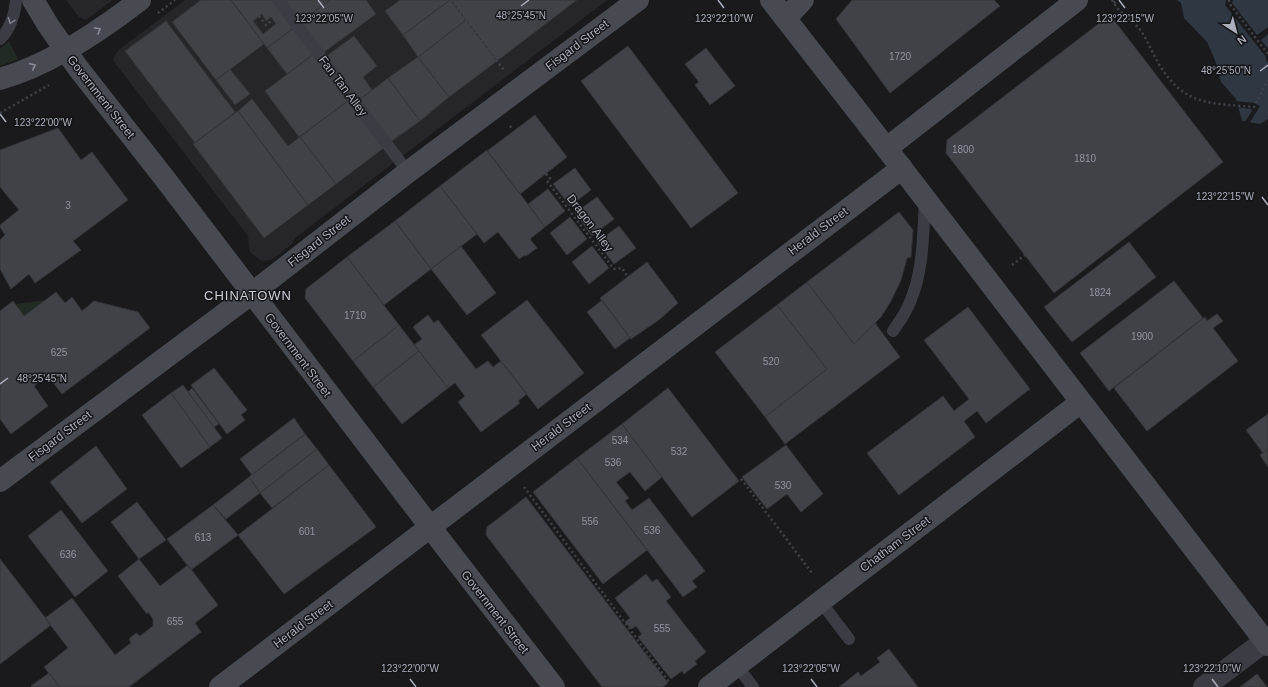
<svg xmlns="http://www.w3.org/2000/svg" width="1268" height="687" font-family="Arial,sans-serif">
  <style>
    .built { fill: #26262a }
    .green { fill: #212b23 }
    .water { fill: #2e3742 }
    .pier { fill: #1a1a1c }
    .building { fill: #414247; stroke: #343439; fill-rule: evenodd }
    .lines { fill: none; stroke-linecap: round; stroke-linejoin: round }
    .path { stroke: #404249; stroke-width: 2.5; stroke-dasharray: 2 3; stroke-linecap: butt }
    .lane { stroke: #3c3d44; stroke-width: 12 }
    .street { stroke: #3c3d44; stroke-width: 22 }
    .secondary { stroke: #484a52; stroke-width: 22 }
    .oneway { stroke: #7f818d }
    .oneway2 { stroke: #888c98 }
    .ticks { fill: none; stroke: #abafbd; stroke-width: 1.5 }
    .labels { text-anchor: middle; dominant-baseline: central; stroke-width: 3; stroke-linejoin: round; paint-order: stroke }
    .number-label { font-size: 10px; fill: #9094a0 }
    .street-label { font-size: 12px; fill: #abafbd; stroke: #151518 }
    .neighbourhood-label { font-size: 13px; letter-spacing: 1px; fill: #cdcfd9; stroke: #151518 }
    .ticks-label { font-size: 10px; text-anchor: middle; fill: #abafbd; stroke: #151518; stroke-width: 3; stroke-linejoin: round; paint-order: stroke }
  </style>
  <rect width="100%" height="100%" fill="#1a1a1c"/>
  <!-- built -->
  <path class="built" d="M66,0H113L86,20L79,17Z
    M185,0H607L295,238L292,244L287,248L271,260L262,261L252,254L250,252L248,236L115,63L113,59L116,53L120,49Z"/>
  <!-- green -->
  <path class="green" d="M9,41L18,59L0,66V49Z
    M46,300L24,316L16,304Z"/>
  <!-- water -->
  <path class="water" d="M1177,0H1268V119L1260,124L1242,121L1236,99L1221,82L1215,60L1207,42L1184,18L1181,3Z"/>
  <!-- pier -->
  <path class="pier" d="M1226,0H1233L1232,3L1257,35L1268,27V34L1261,40L1268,49V63L1266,60V57L1225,5Z
    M1235,101L1254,103L1260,106L1249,124L1244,123L1252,111L1251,109L1236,107Z"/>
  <!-- building -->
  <path class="building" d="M201,0H231L264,44L216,80L172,22Z
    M231,0H275L295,27L267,48ZM262,14L266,21L271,17L276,24L263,34L253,21Z
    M284,0H330L300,22Z
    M330,0H366L376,14L323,53L300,22Z
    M400,0H450L403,35L385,11Z
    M450,0L466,20L418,57L403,35Z
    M451,0H577L497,61Z
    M852,0H994L1000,6L890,93L836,19Z
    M1110,15L1223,162L1054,293L946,153L947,140Z
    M466,20L497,61L449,97L418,57Z
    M166,21L235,112L195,143L125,51Z
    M295,27L315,53L287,74L267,48Z
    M354,36L377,66L363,77L372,90L358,101L325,57Z
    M628,46L738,193L691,228L581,81Z
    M706,48L735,86L710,105L695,85L699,82L685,64Z
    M315,53L349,100L299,137L265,91Z
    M418,57L449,97L420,121L388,78Z
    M230,69L250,94L235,105L216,80Z
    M388,78L420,121L389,143L358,101Z
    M252,99L288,146L300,137L336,184L308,205L238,111Z
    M349,100L385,147L336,184L300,137Z
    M238,111L308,205L264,238L193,144Z
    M535,115L567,157L520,194L487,151Z
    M58,128L81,160L92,152L128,200L73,241L81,250L35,283L29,274L11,289L0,269V240L5,235L0,227V225L19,210L0,187V150Z
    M487,150L545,227L530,239L537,248L526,256L525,255L519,259L498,232L484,243L440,186Z
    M575,168L591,190L570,206L553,184Z
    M440,186L477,234L431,269L395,221Z
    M548,189L565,211L545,227L528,204Z
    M597,197L614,219L592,236L575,213Z
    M899,212L913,230L911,257L907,258L901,280L891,301L881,317L854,344L807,282Z
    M570,217L587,239L567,255L550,233Z
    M395,221L431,269L384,305L347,257Z
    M619,226L636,248L614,264L597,242Z
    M1129,242L1156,277L1072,342L1044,307Z
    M461,246L496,293L467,315L431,269Z
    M592,246L609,268L589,284L572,262Z
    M347,257L399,325L353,361L305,298L306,289Z
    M647,262L678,303L660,319L631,339L600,298Z
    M1174,281L1203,318L1109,391L1080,353Z
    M807,282L854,344L875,323L900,357L785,444L765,417L827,369L777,305Z
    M56,292L65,303L72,297L82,311L94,301L138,312L150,328L62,394L48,376L34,386L48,406L11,434L0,419V311L13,301L24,316Z
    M527,300L584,373L538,409L481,335Z
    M602,300L630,338L615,349L587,312Z
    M777,305L827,369L765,417L715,352Z
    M968,307L1030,389L986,423L977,411L964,421L975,437L899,495L867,453L943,396L954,411L969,399L924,340Z
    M1217,314L1223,321L1213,328L1238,361L1147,431L1114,388L1205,317L1207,321Z
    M428,315L434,323L438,320L476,369L488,361L493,367L501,361L527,394L518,401L520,403L481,432L458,402L465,396L455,383L448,388L414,345L422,339L413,327Z
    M399,325L419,351L373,387L353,361Z
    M419,351L448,388L402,424L373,387Z
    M214,368L247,410L241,415L245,420L227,434L191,385Z
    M183,385L222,438L210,447L171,393Z
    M192,388L219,424L214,427L188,392Z
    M668,388L739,481L692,517L622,424Z
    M171,393L210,447L181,468L142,415Z
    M1268,414V449L1263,453L1246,430Z
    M294,418L305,434L252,475L240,459Z
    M622,424L662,477L645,491L630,472L616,482L629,498L625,501L632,510L649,498L705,571L692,581L697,587L683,597L577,458Z
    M305,434L317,449L260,493L249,477Z
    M786,445L823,494L801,512L787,494L767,509L742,477Z
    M96,446L127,489L82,523L50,482Z
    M317,449L329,465L272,508L260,493Z
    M1268,449V467L1260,455Z
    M577,458L647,550L603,584L533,492Z
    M329,465L376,527L284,594L238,535Z
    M249,477L260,493L226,519L213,505Z
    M526,497L668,683L663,687H602L486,535L487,527Z
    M137,502L166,540L139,559L111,522Z
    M213,505L238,535L191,570L167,539Z
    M61,510L108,571L75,597L28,536Z
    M0,559L51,625L0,664Z
    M139,559L160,586L188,565L218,605L195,623L201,632L129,687H60L44,667L68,648L45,618L72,598L115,655L131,643L129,639L136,633L140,636L153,626V619L148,612L147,614L118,576Z
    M646,574L652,582L657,579L671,597L666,601L706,652L695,661L697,664L684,674L682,671L671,679L638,637L642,634L636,626L631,629L625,622L630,618L615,598Z
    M889,649L918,687H839L858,672L861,676L880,662L877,658Z
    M49,673L60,687H32L31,686Z
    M1257,674L1267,687H1240Z"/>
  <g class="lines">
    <!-- path -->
    <path class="path" d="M451,0L504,70
      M1112,0C1114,3 1116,7 1119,10C1126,17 1135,23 1141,31C1149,43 1154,57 1162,69C1187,107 1214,103 1254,107L1268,80
      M1229,0V3L1268,54
      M1114,3L1117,0
      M158,13L175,0
      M259,16L266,25L273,20
      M0,113L49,85
      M510,126L513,130
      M546,174L550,178L547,181L614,269L622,268L628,277
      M1012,265L1025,255
      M741,479L812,573
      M524,487L669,682"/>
    <!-- lane -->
    <path class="lane" d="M278,0L408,172
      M0,39C10,30 15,14 16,0
      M893,331C899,322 906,313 910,302C924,270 923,232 925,199
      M821,602L849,639
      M737,666L753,687"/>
    <!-- street -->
    <path class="street" d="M1204,687L1265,641"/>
    <!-- secondary -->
    <path class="secondary" d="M33,0L48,25L78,68L162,175L444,545L554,687
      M771,0L880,140L1268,645
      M786,18L803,0
      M0,79C49,65 100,31 140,0
      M887,148L1077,0
      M0,481L251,294L408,172L638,0
      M220,687L902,168
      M709,687L1081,402"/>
  </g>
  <!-- one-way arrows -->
  <defs><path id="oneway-chevron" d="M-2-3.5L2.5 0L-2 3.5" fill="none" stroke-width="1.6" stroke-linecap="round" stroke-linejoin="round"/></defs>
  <use class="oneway" href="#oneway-chevron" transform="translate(11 21) rotate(111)"/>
  <g class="oneway2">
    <use href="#oneway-chevron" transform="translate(98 30) rotate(-31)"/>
    <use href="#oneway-chevron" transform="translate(33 66) rotate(-25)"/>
  </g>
  <!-- ticks -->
  <path class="ticks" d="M318,0L324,8M718,0L724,8M1119,0L1125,8M521,6L529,0M1260,71L1268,65M0,114L6,122M1262,197L1268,205M0,384L8,378M410,679L416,687M811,679L817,687M1212,679L1218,687"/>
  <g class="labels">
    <!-- number labels -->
    <g class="number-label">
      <text x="900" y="56">1720</text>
      <text x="963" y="149">1800</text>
      <text x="1085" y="158">1810</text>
      <text x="68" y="205">3</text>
      <text x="1100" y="292">1824</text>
      <text x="355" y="315">1710</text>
      <text x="1142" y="336">1900</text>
      <text x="59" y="352">625</text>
      <text x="771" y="361">520</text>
      <text x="620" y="440">534</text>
      <text x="679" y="451">532</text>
      <text x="613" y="462">536</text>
      <text x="783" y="485">530</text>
      <text x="590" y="521">556</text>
      <text x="652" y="530">536</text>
      <text x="307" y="531">601</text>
      <text x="203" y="537">613</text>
      <text x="68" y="554">636</text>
      <text x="175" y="621">655</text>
      <text x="662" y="628">555</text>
    </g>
    <!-- street labels -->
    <g class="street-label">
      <text transform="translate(577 45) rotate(-37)">Fisgard Street</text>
      <text transform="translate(343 86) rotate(53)">Fan Tan Alley</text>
      <text transform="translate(101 97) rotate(52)">Government Street</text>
      <text transform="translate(590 223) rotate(53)">Dragon Alley</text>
      <text transform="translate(818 231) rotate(-37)">Herald Street</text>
      <text transform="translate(319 241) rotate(-38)">Fisgard Street</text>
      <text transform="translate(298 355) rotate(53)">Government Street</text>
      <text transform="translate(561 427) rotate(-37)">Herald Street</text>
      <text transform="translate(60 436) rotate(-37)">Fisgard Street</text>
      <text transform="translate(895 544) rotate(-37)">Chatham Street</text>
      <text transform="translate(495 612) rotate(52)">Government Street</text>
      <text transform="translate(303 624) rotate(-37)">Herald Street</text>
    </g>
    <!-- neighbourhood labels -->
    <g class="neighbourhood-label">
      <text x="248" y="295">CHINATOWN</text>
    </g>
  </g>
  <g class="ticks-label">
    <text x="521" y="19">48°25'45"N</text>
    <text x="324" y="22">123°22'05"W</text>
    <text x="724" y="22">123°22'10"W</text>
    <text x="1125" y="22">123°22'15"W</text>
    <text x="1226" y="74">48°25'50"N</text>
    <text x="43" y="126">123°22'00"W</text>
    <text x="1225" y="200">123°22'15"W</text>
    <text x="42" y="382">48°25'45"N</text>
    <text x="410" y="672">123°22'00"W</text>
    <text x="811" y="672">123°22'05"W</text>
    <text x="1212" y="672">123°22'10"W</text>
  </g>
  <!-- north arrow -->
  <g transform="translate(1236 32) rotate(144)" stroke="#151518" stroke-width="3" paint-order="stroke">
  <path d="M0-3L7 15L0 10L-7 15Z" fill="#abafbd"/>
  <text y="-6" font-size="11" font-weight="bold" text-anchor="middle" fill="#abafbd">N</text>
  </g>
</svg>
